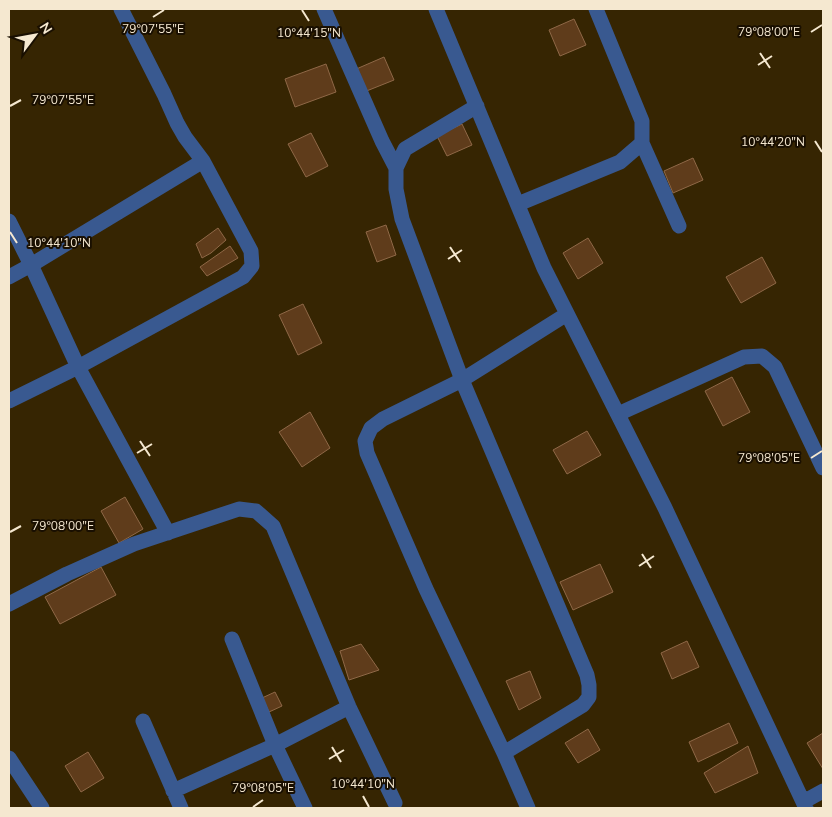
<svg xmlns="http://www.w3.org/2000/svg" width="832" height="817" font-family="'Nunito Sans',sans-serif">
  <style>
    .building { fill: #5f3c1b; stroke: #8f6847 }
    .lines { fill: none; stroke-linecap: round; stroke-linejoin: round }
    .minor { stroke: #395990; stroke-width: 15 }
    .ticks { fill: none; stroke: #f5e8d0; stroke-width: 2 }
    .ticks-label { font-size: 12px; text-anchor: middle; fill: #f5e8d0; stroke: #190f01; stroke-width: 4; stroke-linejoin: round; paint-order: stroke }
  </style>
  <rect width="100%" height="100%" fill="#362502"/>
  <!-- building -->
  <path class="building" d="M574,19L586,45L560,56L549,30Z
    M384,57L394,80L364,92L354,70Z
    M326,64L336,92L295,107L285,79Z
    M462,124L472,145L447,156L437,136Z
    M311,133L328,166L306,177L288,144Z
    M693,158L703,180L673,193L664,171Z
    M386,225L396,255L377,262L366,232Z
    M218,228L226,240L211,253L202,258L196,244Z
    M588,238L603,263L578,279L563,253Z
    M230,246L238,258L207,276L200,267Z
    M762,257L776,283L741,303L726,277Z
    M303,304L322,343L298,355L279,315Z
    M732,377L750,412L723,426L705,391Z
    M310,412L330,448L302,467L279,432Z
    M587,431L601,455L567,474L553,450Z
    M125,497L143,529L119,543L101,511Z
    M600,564L613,592L573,610L560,582Z
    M101,567L116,595L60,624L45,597Z
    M687,641L699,667L672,679L661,653Z
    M361,644L379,670L349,680L340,651Z
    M530,671L541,698L519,710L506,681Z
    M275,692L282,706L269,712L262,698Z
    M729,723L738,743L698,762L689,742Z
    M588,729L600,750L578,763L565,743Z
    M823,733V769L807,743Z
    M748,746L758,773L715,793L704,773Z
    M88,752L104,778L81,792L65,766Z"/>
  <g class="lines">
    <!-- minor -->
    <path class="minor" d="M121,9L164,94L177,123L185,137L203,161
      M324,9L382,141L396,168
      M436,9L544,268L665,508L806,808
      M477,106L405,149L396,168V189L402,219L462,380L587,675L589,685V697L583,705L504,753
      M642,143L679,226
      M518,204L620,162L642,143V121L596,9
      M9,221L31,265L78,367L168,533
      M9,277L31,265L203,161L251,251L252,266L243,277L78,367L9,401
      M618,414L744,357L762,356L775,367L823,468
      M9,604L67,574L134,544L239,509L256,511L273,526L349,707L395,803
      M232,639L275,745L305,808
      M143,721L181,808
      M9,758L42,808
      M173,791L275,745L349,707
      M803,802L823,791
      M528,808L504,753L426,589L367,453L365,441L371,428L383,419L462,380L567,314"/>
  </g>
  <!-- ticks -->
  <path class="ticks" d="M302,10L309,21M153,17L164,10M811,32L822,25M760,53L770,68M758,65L772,56M10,106L21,100M815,141L822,152M10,232L17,243M450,247L460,262M448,259L462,250M140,441L150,456M137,453L152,444M811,458L822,451M10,532L21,526M642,554L651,568M639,566L654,556M332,747L341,762M329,759L344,750M363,796L369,807M253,807L263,800"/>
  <g class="ticks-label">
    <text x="153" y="33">79°07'55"E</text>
    <text x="769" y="36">79°08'00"E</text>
    <text x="309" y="37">10°44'15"N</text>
    <text x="63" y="104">79°07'55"E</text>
    <text x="773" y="146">10°44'20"N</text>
    <text x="59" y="247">10°44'10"N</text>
    <text x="769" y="462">79°08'05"E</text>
    <text x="63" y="530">79°08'00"E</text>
    <text x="363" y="788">10°44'10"N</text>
    <text x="263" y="792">79°08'05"E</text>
  </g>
  <!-- border -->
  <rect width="832" height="817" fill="none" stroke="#f5e8d0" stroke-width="20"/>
  <!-- north arrow -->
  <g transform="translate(35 35) rotate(58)" stroke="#190f01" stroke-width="4" paint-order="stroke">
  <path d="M0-4L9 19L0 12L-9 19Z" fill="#f5e8d0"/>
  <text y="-8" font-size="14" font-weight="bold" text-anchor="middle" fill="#f5e8d0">N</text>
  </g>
</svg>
